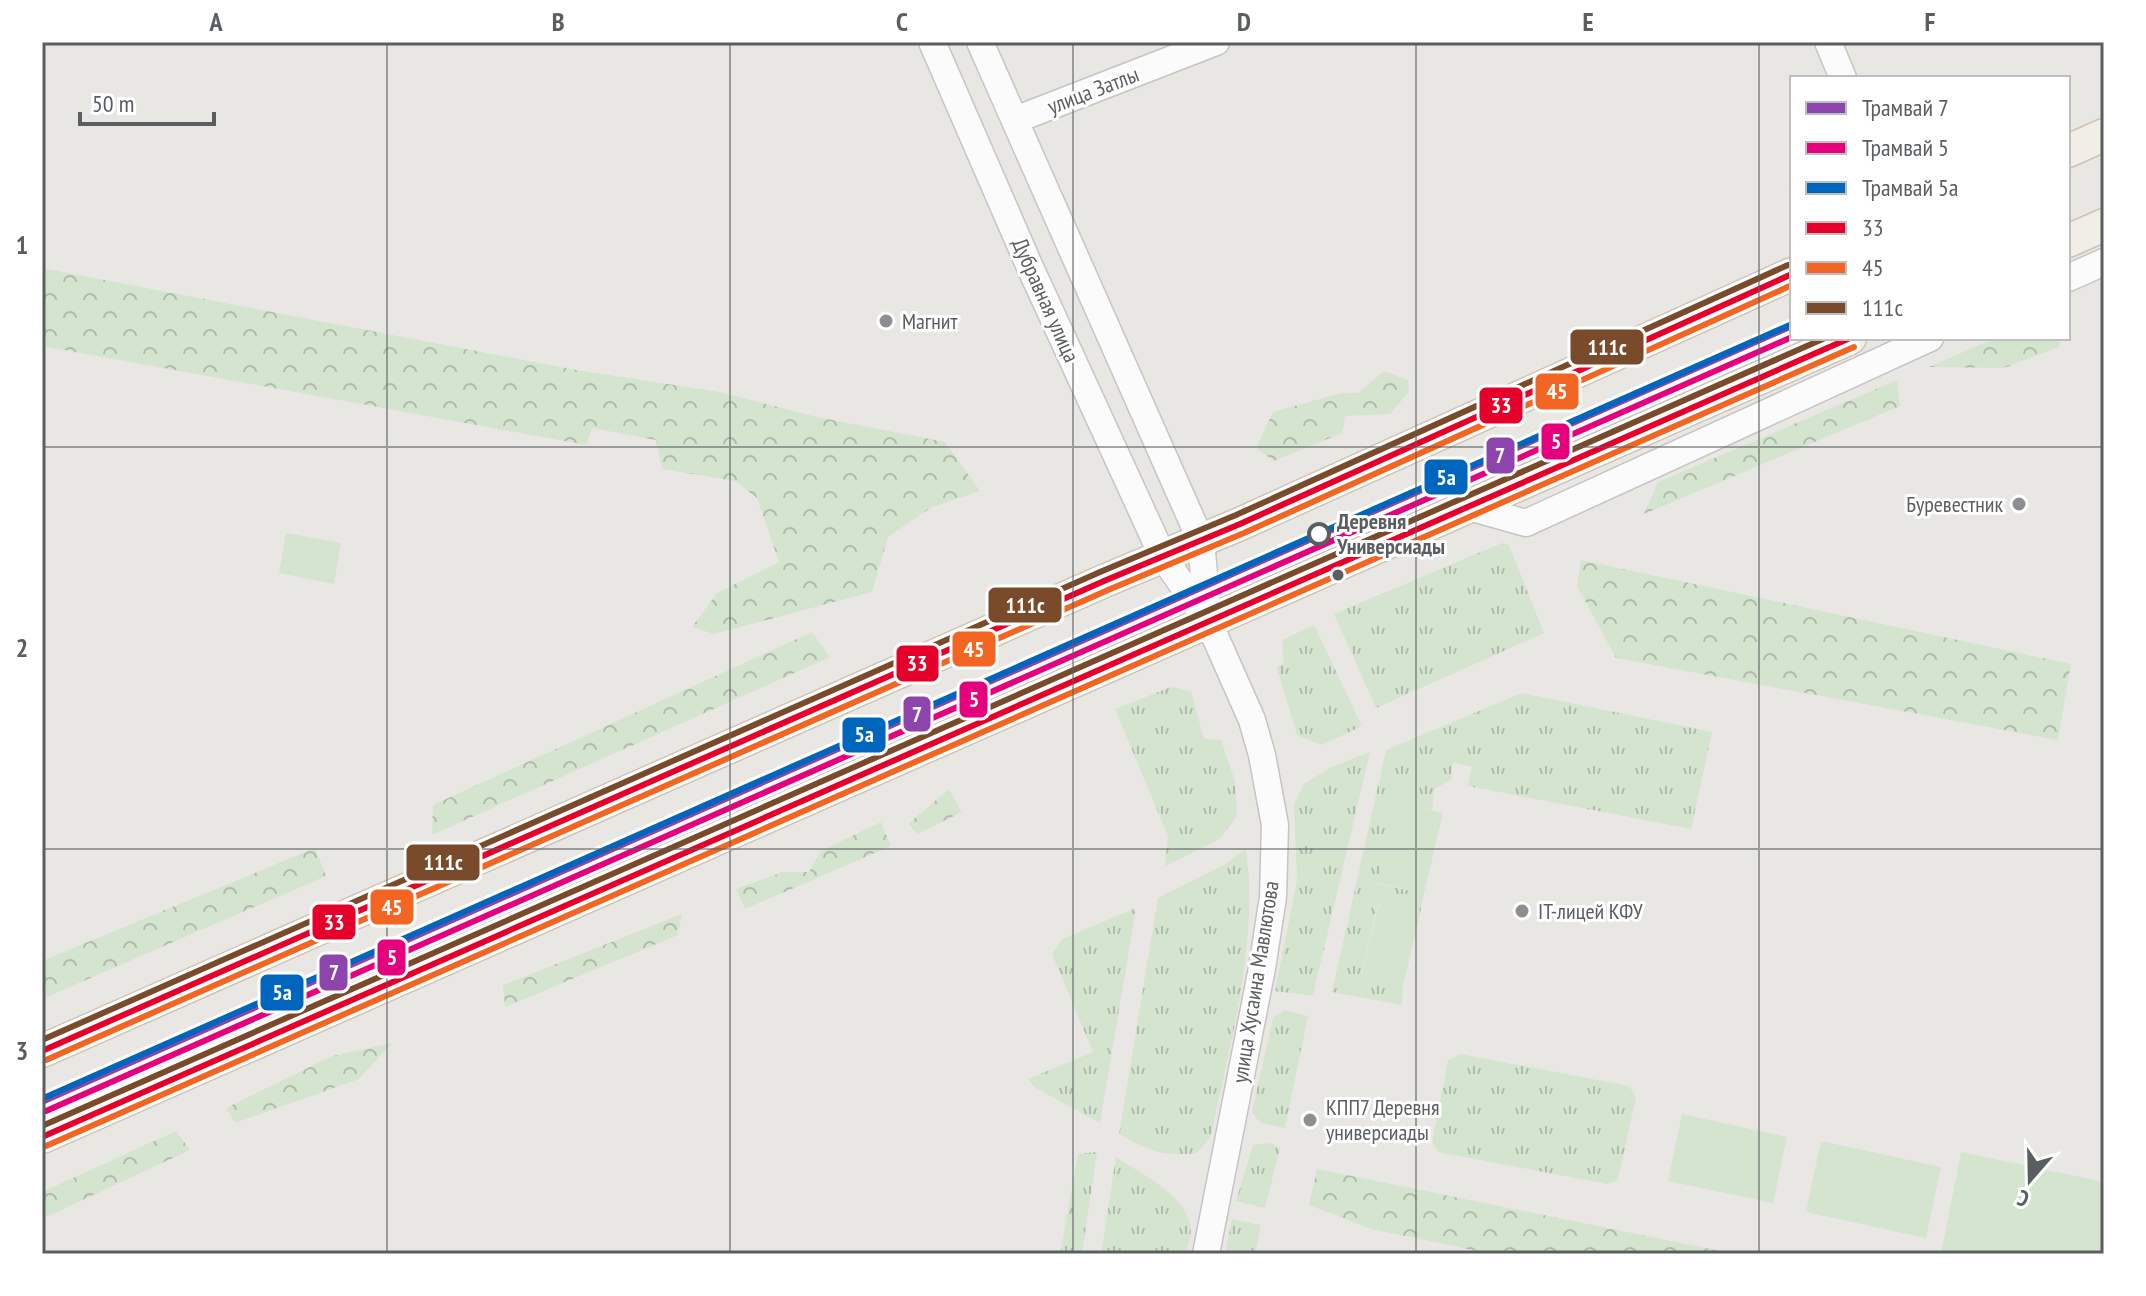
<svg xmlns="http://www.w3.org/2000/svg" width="2146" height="1296" font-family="'PT Sans Narrow',sans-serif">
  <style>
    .grass { fill: url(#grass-tufts) }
    .forest { fill: url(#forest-crowns) }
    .green { fill: #d5e4cf }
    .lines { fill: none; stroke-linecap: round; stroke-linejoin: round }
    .minor-casing { stroke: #c5c5c5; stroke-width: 29 }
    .major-casing { stroke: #d0c3b2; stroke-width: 35 }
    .minor { stroke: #fcfbfb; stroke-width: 26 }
    .major { stroke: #f1ede7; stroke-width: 32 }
    .bus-1-casing { stroke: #fff; stroke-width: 12 }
    .bus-2-casing { stroke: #fff; stroke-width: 12 }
    .bus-3-casing { stroke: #fff; stroke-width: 12 }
    .bus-1 { stroke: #e4002b; stroke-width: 6 }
    .bus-2 { stroke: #f26522; stroke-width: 6 }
    .bus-3 { stroke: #7a4b2a; stroke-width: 6 }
    .tram-1-casing { stroke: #fff; stroke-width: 12 }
    .tram-2-casing { stroke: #fff; stroke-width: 12 }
    .tram-3-casing { stroke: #fff; stroke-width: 12 }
    .tram-1 { stroke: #8e44ad; stroke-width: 6 }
    .tram-2 { stroke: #e5007d; stroke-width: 6 }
    .tram-3 { stroke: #0065bd; stroke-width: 6 }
    .grid { fill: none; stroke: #5a5e61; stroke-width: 2; stroke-opacity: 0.55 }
    .poi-dot { fill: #8c8e8f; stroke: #fff; stroke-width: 3 }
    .stop-dot { fill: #fff; stroke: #5a5e61; stroke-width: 4 }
    .bus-dot { fill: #5a5e61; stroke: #fff; stroke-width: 3 }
    .labels { text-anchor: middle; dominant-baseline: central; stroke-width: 6; stroke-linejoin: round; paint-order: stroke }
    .street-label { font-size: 22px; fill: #5a5e61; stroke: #fff }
    .poi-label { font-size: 22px; fill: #5a5e61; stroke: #fff; text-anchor: start }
    .stop-label { font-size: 22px; font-weight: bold; fill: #5a5e61; stroke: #fff; text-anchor: start }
    .line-badge { stroke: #fff; stroke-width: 3 }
    .badge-label { font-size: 22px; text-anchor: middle; font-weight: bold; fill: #fff }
    .neatline { fill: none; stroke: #5a5e61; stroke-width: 3 }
    .grid-label { font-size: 26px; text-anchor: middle; font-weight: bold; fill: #5a5e61 }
  </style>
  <defs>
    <pattern id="grass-tufts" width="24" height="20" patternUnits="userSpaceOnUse" patternTransform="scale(2)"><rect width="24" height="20" fill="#d5e4cf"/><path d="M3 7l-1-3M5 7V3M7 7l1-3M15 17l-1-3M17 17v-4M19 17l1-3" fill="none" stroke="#b0bcab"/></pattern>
    <pattern id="forest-crowns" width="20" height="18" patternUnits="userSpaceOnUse" patternTransform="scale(2)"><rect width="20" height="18" fill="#d5e4cf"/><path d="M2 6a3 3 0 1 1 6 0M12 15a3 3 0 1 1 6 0" fill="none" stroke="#b0bcab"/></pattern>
  </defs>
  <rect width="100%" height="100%" fill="#e9e7e4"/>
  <!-- grass -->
  <path class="grass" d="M1502,543L1509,545L1544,633L1376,708L1334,614Z
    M1314,625L1362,726L1322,745L1297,735L1277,668L1284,662L1282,640Z
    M1171,687L1191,691L1204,739L1221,740L1235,781L1237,816L1220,839L1165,866L1168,836L1115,709Z
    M1522,693L1712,732L1691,829L1468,786L1472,767L1453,762L1451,780L1434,789L1432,810L1398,802L1379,884L1424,894L1420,914L1378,904L1361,975L1403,986L1402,1005L1332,992L1386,750Z
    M1370,752L1313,996L1275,991L1297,881L1294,804L1304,784L1331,767Z
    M1246,849C1259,944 1230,1043 1211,1136L1197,1153C1162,1157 1150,1151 1119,1134L1158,898L1224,865Z
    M1136,908L1100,1123L1034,1087L1028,1079L1093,1052L1052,954L1062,939Z
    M1284,1010L1308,1016L1285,1128L1260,1123L1252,1112L1273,1018Z
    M1460,1054L1629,1086L1636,1097L1618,1180L1607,1184L1438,1152L1432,1142L1448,1060Z
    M1270,1143L1280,1148L1265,1208L1236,1201L1253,1145Z
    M1097,1152L1082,1254H1060L1078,1154Z
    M1116,1157C1141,1174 1188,1195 1191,1229C1191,1237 1188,1246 1186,1254H1101Z
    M1232,1219L1261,1225L1255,1254H1225Z"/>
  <!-- forest -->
  <path class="forest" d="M42,268L576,370L719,392L817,417L945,442L980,491L932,507L888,537L872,592L714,634L692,627L717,593L779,562L757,498L735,481L662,469L656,440L592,428L586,445L42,346Z
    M1995,338H2061L2059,347L2004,368L1929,367Z
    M1384,371L1408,380L1409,392L1390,414L1345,416L1342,433L1274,461L1256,448L1273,412L1341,393H1358Z
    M1897,380L1900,406L1644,514L1658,482Z
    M1581,560L2071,664L2058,740L1616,658L1577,586Z
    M812,632L830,657L432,835L433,805Z
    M949,789L962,812L918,834L908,824Z
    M881,822L891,846L745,909L736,889L783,872H809L821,851Z
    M315,848L326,876L42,999V961Z
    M682,914L678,935L505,1007L503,985Z
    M392,1043L359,1079L235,1123L226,1108L332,1056Z
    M176,1131L190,1150L42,1219V1192Z
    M1317,1169L1735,1254H1492L1371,1229L1309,1205Z"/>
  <!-- green -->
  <path class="green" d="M286,533L341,543L334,584L279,573Z
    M1397,802L1443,813L1424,894L1378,883Z
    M1379,904L1420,914L1403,986L1361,976Z
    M1682,1114L1787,1137L1773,1203L1668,1181Z
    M1821,1141L1941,1167L1926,1238L1806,1212Z
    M1961,1152L2104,1182V1254H1941Z"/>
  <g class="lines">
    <!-- minor casing -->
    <g class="minor-casing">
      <path id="minor" d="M932,42L1029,265L1163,557L1209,623L1252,720L1262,755L1275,825L1273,897L1262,968L1206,1254
        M980,42L1201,541L1208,619
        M1828,42L1843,78
        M1015,120L1216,42
        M2068,278L2104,262
        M1469,507L1526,523L1930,338"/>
    </g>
    <!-- major casing -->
    <g class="major-casing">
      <path id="major" d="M2068,151L2104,135
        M2068,241L2104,225
        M42,1051L1104,581L1240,524L1792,274
        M42,1137L1850,338"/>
    </g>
    <!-- minor -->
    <use href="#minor" class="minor"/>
    <!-- major -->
    <use href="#major" class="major"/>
    <!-- bus-1 casing -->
    <g class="bus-1-casing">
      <path id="bus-1" d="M42,1051L1104,581L1240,524L1792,274
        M42,1137L1850,338"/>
    </g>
    <!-- bus-2 casing -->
    <g class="bus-2-casing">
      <path id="bus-2" d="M46,1060L1108,590L1244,533L1792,285
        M46,1146L1854,347"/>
    </g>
    <!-- bus-3 casing -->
    <g class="bus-3-casing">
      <path id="bus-3" d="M42,1040L1100,572L1236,515L1788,265
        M42,1126L1825,338"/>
    </g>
    <!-- bus-1 -->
    <use href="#bus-1" class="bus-1"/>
    <!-- bus-2 -->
    <use href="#bus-2" class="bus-2"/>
    <!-- bus-3 -->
    <use href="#bus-3" class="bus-3"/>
    <!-- tram-1 casing -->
    <g class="tram-1-casing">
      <path id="tram-1" d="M42,1102L1792,326"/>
    </g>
    <!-- tram-2 casing -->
    <g class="tram-2-casing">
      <path id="tram-2" d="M46,1111L1792,337"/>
    </g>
    <!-- tram-3 casing -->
    <g class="tram-3-casing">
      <path id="tram-3" d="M46,1097L1792,324"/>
    </g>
    <!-- tram-1 -->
    <use href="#tram-1" class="tram-1"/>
    <!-- tram-2 -->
    <use href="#tram-2" class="tram-2"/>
    <!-- tram-3 -->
    <use href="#tram-3" class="tram-3"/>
  </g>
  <!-- grid -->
  <path class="grid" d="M387,42V1254M730,42V1254M1073,42V1254M1416,42V1254M1759,42V1254M42,447H2104M42,849H2104"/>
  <!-- markers -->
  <g class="poi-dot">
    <circle cx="886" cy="321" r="8"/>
    <circle cx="2019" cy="504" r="8"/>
    <circle cx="1522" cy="911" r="8"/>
    <circle cx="1310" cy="1120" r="8"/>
  </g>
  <circle class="stop-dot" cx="1319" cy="534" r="10"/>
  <circle class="bus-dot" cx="1338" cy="575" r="7"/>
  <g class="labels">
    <!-- street labels -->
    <g class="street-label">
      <text transform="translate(1093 90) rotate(-21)">улица Затлы</text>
      <text transform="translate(1046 300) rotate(66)">Дубравная улица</text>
      <text transform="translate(1255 982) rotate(-81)">улица Хусаина Мавлютова</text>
    </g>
    <!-- poi labels -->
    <g class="poi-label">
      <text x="902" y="321">Магнит</text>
      <text x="2003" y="504" text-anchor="end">Буревестник</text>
      <text x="1538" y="911">IT-лицей КФУ</text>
      <text x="1326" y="1107">КПП7 Деревня<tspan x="1326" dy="25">универсиады</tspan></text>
    </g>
    <!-- stop labels -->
    <g class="stop-label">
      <text x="1337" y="521">Деревня<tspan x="1337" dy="25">Универсиады</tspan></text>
    </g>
  </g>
  <g class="line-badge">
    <rect x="1569" y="328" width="76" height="38" rx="8" fill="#7a4b2a"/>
    <rect x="1534" y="372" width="46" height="39" rx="8" fill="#f26522"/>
    <rect x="1478" y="386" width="46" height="39" rx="8" fill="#e4002b"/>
    <rect x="1540" y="422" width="31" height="39" rx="8" fill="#e5007d"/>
    <rect x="1485" y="436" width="31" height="39" rx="8" fill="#8e44ad"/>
    <rect x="1423" y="458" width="46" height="38" rx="8" fill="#0065bd"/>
    <rect x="987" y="586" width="76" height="38" rx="8" fill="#7a4b2a"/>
    <rect x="951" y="630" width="46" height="38" rx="8" fill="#f26522"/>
    <rect x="895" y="644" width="45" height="39" rx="8" fill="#e4002b"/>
    <rect x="958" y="680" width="31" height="39" rx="8" fill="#e5007d"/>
    <rect x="902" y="695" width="30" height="38" rx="8" fill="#8e44ad"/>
    <rect x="841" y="716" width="46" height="38" rx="8" fill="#0065bd"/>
    <rect x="405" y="843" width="76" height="39" rx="8" fill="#7a4b2a"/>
    <rect x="369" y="888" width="46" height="38" rx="8" fill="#f26522"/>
    <rect x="311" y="903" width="46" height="38" rx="8" fill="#e4002b"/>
    <rect x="376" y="938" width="31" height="39" rx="8" fill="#e5007d"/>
    <rect x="318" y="953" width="31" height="39" rx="8" fill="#8e44ad"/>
    <rect x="259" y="973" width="46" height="39" rx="8" fill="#0065bd"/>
  </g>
  <g class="badge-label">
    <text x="1607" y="355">111с</text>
    <text x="1557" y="399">45</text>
    <text x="1501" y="413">33</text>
    <text x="1556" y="449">5</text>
    <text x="1500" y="463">7</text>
    <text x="1446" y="485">5а</text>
    <text x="1025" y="613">111с</text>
    <text x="974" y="657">45</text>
    <text x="917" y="671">33</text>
    <text x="974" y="707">5</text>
    <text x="917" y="722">7</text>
    <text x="864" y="742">5а</text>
    <text x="443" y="870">111с</text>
    <text x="392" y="915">45</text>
    <text x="334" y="930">33</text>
    <text x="392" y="965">5</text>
    <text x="334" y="980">7</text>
    <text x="282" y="1000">5а</text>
  </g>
  <!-- border -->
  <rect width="2146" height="1296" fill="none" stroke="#ffffff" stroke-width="88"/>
  <!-- legend -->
  <rect x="1790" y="76" width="280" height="264" fill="#ffffff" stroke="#bdbfc0" stroke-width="2"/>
  <rect x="1806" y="102" width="40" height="12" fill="#8e44ad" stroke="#bdbfc0" stroke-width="2"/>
  <text x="1862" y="116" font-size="24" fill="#5a5e61">Трамвай 7</text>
  <rect x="1806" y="142" width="40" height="12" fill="#e5007d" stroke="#bdbfc0" stroke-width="2"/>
  <text x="1862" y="156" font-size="24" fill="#5a5e61">Трамвай 5</text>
  <rect x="1806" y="182" width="40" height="12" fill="#0065bd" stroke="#bdbfc0" stroke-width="2"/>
  <text x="1862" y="196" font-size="24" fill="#5a5e61">Трамвай 5а</text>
  <rect x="1806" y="222" width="40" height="12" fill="#e4002b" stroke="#bdbfc0" stroke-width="2"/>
  <text x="1862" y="236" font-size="24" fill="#5a5e61">33</text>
  <rect x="1806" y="262" width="40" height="12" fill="#f26522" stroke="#bdbfc0" stroke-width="2"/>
  <text x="1862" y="276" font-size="24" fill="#5a5e61">45</text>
  <rect x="1806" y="302" width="40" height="12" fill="#7a4b2a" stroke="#bdbfc0" stroke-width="2"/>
  <text x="1862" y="316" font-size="24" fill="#5a5e61">111с</text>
  <!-- north arrow -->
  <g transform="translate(2030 1180) rotate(200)" stroke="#ffffff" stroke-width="6" paint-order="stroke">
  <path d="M0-6L14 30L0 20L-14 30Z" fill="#5a5e61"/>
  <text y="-12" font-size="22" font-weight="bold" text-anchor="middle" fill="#5a5e61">С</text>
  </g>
  <!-- scale -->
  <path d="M80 112v12h134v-12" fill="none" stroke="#5a5e61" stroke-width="4"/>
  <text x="92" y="112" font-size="24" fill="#5a5e61" stroke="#ffffff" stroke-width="6" paint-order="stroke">50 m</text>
  <rect x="44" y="44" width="2058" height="1208" class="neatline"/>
  <g class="grid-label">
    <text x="216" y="31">A</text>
    <text x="558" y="31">B</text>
    <text x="902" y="31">C</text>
    <text x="1244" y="31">D</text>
    <text x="1588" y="31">E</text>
    <text x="1930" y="31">F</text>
    <text x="22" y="254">1</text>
    <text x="22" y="657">2</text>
    <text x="22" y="1060">3</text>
  </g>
</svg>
